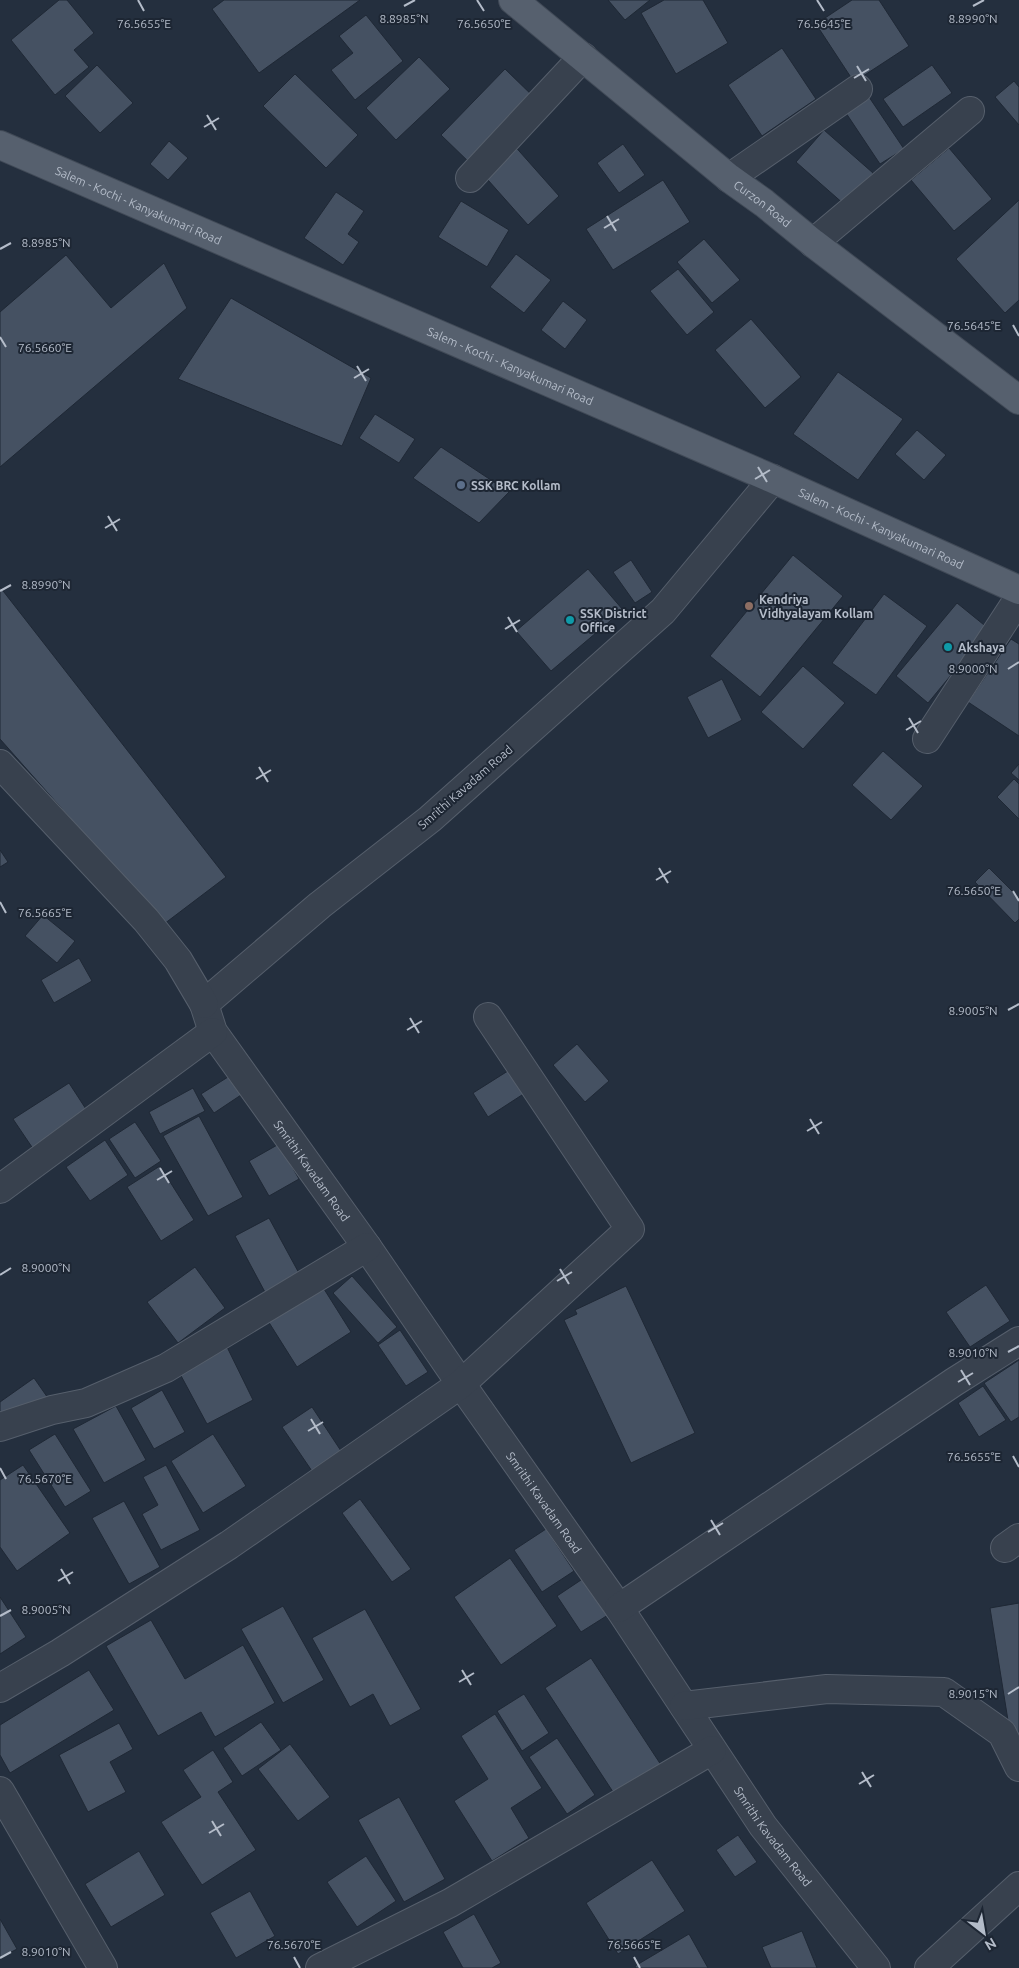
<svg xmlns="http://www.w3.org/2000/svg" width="1019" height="1968" font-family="Ubuntu,sans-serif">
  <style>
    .building { fill: #455162; stroke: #1f2835 }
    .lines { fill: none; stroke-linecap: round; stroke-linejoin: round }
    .minor-casing { stroke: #565f6c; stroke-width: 30 }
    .major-casing { stroke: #414a57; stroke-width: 30 }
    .minor { stroke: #38414e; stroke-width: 28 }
    .major { stroke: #56606e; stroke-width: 28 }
    .ticks { fill: none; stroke: #b4bcc9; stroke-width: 2 }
    .service-dot { fill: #5c6f8a; stroke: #1d2633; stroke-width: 2 }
    .education-dot { fill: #8d6e63; stroke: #1d2633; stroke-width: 2 }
    .culture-dot { fill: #0f9aa8; stroke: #1d2633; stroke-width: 2 }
    .labels { text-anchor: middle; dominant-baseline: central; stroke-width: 4; stroke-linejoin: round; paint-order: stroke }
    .street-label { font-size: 12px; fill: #b4bcc9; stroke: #1d2633 }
    .poi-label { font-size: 12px; font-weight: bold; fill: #b4bcc9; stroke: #1d2633; text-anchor: start }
    .ticks-label { font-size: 12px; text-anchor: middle; fill: #b4bcc9; stroke: #1d2633; stroke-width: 4; stroke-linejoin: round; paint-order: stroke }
  </style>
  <rect width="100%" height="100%" fill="#242f3e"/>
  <!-- building -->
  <path class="building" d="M59,0H67L94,33L74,50L89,67L55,95L11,40Z
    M224,0H360L259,73L212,9Z
    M608,0H650L625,20Z
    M664,0H703L728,43L676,74L641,13Z
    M852,0H879L909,46L854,82L816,24Z
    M366,15L403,61L355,100L331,70L353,53L339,36Z
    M782,48L816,99L762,136L728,85Z
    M419,57L450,89L396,140L366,108Z
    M97,65L133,103L100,133L65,96Z
    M932,65L952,93L903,127L883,99Z
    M505,69L537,100L473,166L441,135Z
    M295,74L358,135L326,168L263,106Z
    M1014,81L1019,87V125L995,97Z
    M869,97L904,149L880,164L846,113Z
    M824,130L873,173L845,205L796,162Z
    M169,141L188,158L168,180L150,164Z
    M512,143L559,196L528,225L480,171Z
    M623,144L645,175L619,193L597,163Z
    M949,148L992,199L954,231L911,180Z
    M663,180L690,222L613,270L586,229Z
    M336,192L364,211L348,234L359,242L343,265L304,238Z
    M1019,200V300L1005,313L956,259Z
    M461,201L509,230L487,267L438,237Z
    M704,239L740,280L712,303L677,262Z
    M516,254L551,280L524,313L490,287Z
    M66,255L111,308L164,263L187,308L0,467V312Z
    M678,269L714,312L687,335L650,291Z
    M231,298L371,378L342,446L178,379Z
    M563,301L587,320L565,349L541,330Z
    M751,319L801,377L765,408L715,350Z
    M838,372L903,419L858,480L793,434Z
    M375,414L415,439L399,463L359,438Z
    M917,430L946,455L924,480L895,454Z
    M441,447L509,492L479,523L413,478Z
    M793,555L843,596L760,697L710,656Z
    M631,560L652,592L635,603L613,572Z
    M588,569L623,610L551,671L516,631Z
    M0,587L226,877L164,924L0,739Z
    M884,594L927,626L876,695L832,663Z
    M957,603L989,629L928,703L896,676Z
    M1011,639L1019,644V736L968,702Z
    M803,666L845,703L803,749L761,712Z
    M722,679L742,720L708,738L687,697Z
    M883,751L923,786L891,820L852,785Z
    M1019,764V780L1011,773Z
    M1014,779L1019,784V819L997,797Z
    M0,850L8,862L0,867Z
    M989,868L1019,898V919L1015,923L975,882Z
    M43,915L75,941L57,963L25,936Z
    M79,958L92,981L54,1003L41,980Z
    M577,1044L609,1081L585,1102L553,1065Z
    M511,1069L525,1093L488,1117L473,1093Z
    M228,1077L241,1095L214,1113L201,1094Z
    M69,1083L95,1123L40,1159L13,1119Z
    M193,1088L205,1111L160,1134L149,1112Z
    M199,1116L243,1197L208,1216L163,1136Z
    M135,1122L161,1161L135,1178L109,1139Z
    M105,1140L128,1175L90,1201L66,1167Z
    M279,1144L299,1179L269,1196L249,1161Z
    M160,1166L194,1220L161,1241L127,1187Z
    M269,1218L300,1275L266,1294L235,1236Z
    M195,1267L225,1308L178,1343L147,1302Z
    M352,1276L397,1327L378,1343L333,1293Z
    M319,1281L351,1332L297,1367L263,1313Z
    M986,1285L1010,1321L970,1347L946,1312Z
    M626,1286L695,1433L631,1463L564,1320L577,1314L575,1310Z
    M400,1330L428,1372L406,1386L378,1345Z
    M227,1347L253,1400L207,1424L179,1372Z
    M1019,1360V1417L1011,1422L984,1383Z
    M34,1378L50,1401L0,1421V1402Z
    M983,1386L1006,1420L979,1437L958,1403Z
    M162,1390L185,1432L154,1449L131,1408Z
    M116,1406L146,1460L104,1483L73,1429Z
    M312,1407L343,1454L314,1474L282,1427Z
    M55,1434L91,1491L65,1507L29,1450Z
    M213,1434L246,1486L203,1513L171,1461Z
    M23,1465L70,1533L17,1571L0,1547V1480Z
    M166,1465L200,1530L161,1550L142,1514L158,1505L143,1477Z
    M360,1499L411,1569L392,1582L342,1513Z
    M124,1501L160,1567L129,1584L92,1518Z
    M546,1529L574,1571L542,1592L514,1550Z
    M510,1558L557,1626L501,1665L454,1597Z
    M584,1578L608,1615L581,1632L557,1596Z
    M0,1597L26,1637L0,1654Z
    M1019,1603V1757L1014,1758L990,1608Z
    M283,1606L324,1680L283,1703L241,1629Z
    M365,1609L421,1709L390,1726L373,1694L350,1707L312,1638Z
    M151,1620L185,1679L243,1645L275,1703L215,1737L201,1712L158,1736L106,1646Z
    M591,1658L663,1768L617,1798L545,1688Z
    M89,1670L114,1710L10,1773L0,1755V1725Z
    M524,1694L549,1733L522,1751L497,1711Z
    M495,1714L542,1788L511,1808L529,1838L492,1861L454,1801L488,1779L461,1736Z
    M261,1722L281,1750L242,1776L223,1748Z
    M119,1723L133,1749L110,1762L126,1792L88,1812L59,1755Z
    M557,1738L595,1795L567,1814L529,1757Z
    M290,1744L330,1797L298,1821L258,1769Z
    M213,1750L233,1782L218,1792L256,1850L202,1885L161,1822L201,1797L183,1770Z
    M399,1797L445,1879L404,1902L358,1820Z
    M738,1835L757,1862L735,1877L716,1850Z
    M139,1851L165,1895L111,1927L85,1884Z
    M366,1856L396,1901L357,1927L327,1882Z
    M652,1860L685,1911L618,1954L586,1903Z
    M250,1891L275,1936L236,1958L210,1913Z
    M474,1914L501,1963L492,1968H463L443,1932Z
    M0,1919L17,1949L0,1958Z
    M802,1931L817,1968H771L762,1947Z
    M689,1934L708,1968H636L635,1966Z"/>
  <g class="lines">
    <!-- minor casing -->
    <g class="minor-casing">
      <g id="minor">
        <path d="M470,178L583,57"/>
        <path d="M729,178L858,89"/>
        <path d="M813,243L970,111"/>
        <path id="s1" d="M773,479L663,611L430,819L320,905L204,1004L213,1032L367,1247L461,1384L619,1608L763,1826L876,1968"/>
        <path d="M927,739L1019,598"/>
        <path d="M0,764L146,920L178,960L204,1004"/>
        <path d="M0,1189L213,1032"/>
        <path d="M0,1427L52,1410L86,1403L166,1368L367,1247"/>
        <path d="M1005,1548L1019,1538"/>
        <path d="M619,1608L954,1382L1019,1341"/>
        <path d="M0,1688L60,1653L229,1545L461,1384L630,1229L488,1017"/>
        <path d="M684,1706L827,1689L944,1692L1002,1733L1019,1767"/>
        <path d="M0,1791L103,1968"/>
        <path d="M320,1968L450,1903L712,1750"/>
        <path d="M929,1968L1019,1886"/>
      </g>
    </g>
    <!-- major casing -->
    <g class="major-casing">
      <g id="major">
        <path id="s2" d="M513,0L729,178L764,203L813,243L1019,400"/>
        <path id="s3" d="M0,145L773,479L1019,590"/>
      </g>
    </g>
    <!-- minor -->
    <use href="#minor" class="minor"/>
    <!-- major -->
    <use href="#major" class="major"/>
  </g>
  <!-- ticks -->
  <path class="ticks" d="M138,0L144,11M477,0L484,11M817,0L824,11M404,6L415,0M973,6L984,0M857,66L866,81M854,78L869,69M207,115L216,130M204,127L219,118M607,216L616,231M604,228L619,219M0,249L11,243M1013,325L1019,336M0,337L6,347M357,366L366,381M354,378L369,369M758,467L767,482M755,479L770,470M108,516L117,531M105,528L120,519M0,591L11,585M508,617L517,632M505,629L520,620M1008,669L1019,662M909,718L918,733M906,730L921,721M259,767L268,782M256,779L271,770M659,868L668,883M656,880L671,871M1013,891L1019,901M0,902L6,913M1008,1010L1019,1004M410,1018L419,1033M407,1030L422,1021M810,1119L819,1134M807,1131L822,1122M160,1168L169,1183M157,1180L172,1171M560,1269L569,1284M0,1275L11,1268M557,1281L572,1272M1008,1352L1019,1346M961,1370L970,1385M958,1382L973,1373M311,1419L320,1434M308,1431L323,1422M1013,1456L1019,1467M0,1468L6,1479M711,1520L720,1535M708,1532L723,1523M61,1569L70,1584M58,1581L73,1572M0,1616L11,1610M462,1670L471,1685M459,1682L474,1673M1008,1694L1019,1687M862,1772L871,1787M859,1784L874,1775M212,1821L221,1836M209,1833L224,1824M294,1957L300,1968M634,1957L640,1968M0,1958L11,1952"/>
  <!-- markers -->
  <circle class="service-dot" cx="461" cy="485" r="5"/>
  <circle class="education-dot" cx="749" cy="606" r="5"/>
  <g class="culture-dot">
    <circle cx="570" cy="620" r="5"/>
    <circle cx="948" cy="647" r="5"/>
  </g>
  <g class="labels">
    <!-- street labels -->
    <g class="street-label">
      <text stroke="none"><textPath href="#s2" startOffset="322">Curzon Road</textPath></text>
      <text stroke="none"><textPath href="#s3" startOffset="151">Salem - Kochi - Kanyakumari Road</textPath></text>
      <text stroke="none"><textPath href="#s3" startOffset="556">Salem - Kochi - Kanyakumari Road</textPath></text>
      <text stroke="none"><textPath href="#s3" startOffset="961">Salem - Kochi - Kanyakumari Road</textPath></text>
      <text transform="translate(465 787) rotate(-41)">Smrithi Kavadam Road</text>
      <text stroke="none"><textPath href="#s1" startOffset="976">Smrithi Kavadam Road</textPath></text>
      <text stroke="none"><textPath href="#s1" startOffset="1381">Smrithi Kavadam Road</textPath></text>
      <text stroke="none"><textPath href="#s1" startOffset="1786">Smrithi Kavadam Road</textPath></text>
    </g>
    <!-- poi labels -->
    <g class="poi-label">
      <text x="471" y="485">SSK BRC Kollam</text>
      <text x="759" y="599">Kendriya<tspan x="759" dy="14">Vidhyalayam Kollam</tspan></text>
      <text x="580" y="613">SSK District<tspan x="580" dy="14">Office</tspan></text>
      <text x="958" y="647">Akshaya</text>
    </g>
  </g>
  <g class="ticks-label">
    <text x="404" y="23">8.8985°N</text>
    <text x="973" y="23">8.8990°N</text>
    <text x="144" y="28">76.5655°E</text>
    <text x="484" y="28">76.5650°E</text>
    <text x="824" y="28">76.5645°E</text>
    <text x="46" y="247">8.8985°N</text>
    <text x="974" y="330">76.5645°E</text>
    <text x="45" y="352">76.5660°E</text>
    <text x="46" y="589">8.8990°N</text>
    <text x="973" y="673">8.9000°N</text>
    <text x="974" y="895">76.5650°E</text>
    <text x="45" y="917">76.5665°E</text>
    <text x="973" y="1015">8.9005°N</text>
    <text x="46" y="1272">8.9000°N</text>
    <text x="973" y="1357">8.9010°N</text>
    <text x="974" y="1461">76.5655°E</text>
    <text x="45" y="1483">76.5670°E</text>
    <text x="46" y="1614">8.9005°N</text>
    <text x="973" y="1698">8.9015°N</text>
    <text x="294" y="1949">76.5670°E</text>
    <text x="634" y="1949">76.5665°E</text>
    <text x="46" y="1956">8.9010°N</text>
  </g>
  <!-- north arrow -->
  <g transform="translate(984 1933) rotate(149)" stroke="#1d2633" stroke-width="4" paint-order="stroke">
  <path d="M0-4L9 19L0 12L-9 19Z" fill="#b4bcc9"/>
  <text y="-8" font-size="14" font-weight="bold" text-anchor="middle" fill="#b4bcc9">N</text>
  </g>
</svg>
